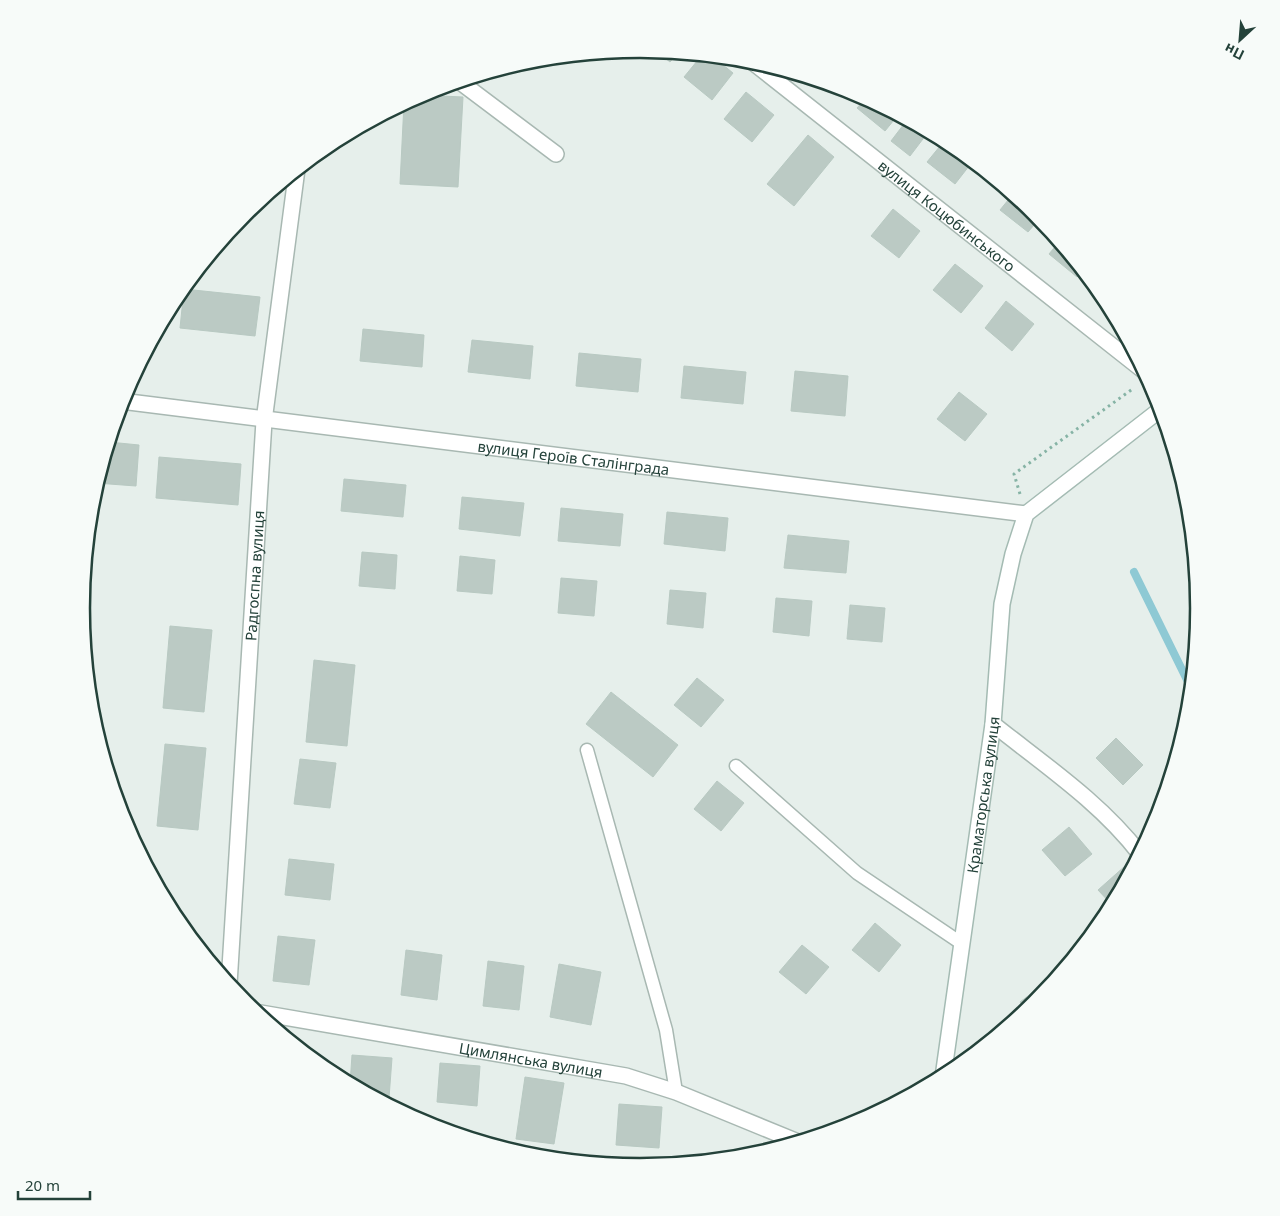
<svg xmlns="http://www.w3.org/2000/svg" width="1280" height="1216" font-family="'Noto Sans',sans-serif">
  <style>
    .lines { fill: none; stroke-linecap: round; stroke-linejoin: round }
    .stream { stroke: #8ec9d4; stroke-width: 8 }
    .building { fill: #bbcac4; stroke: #b8c9c2 }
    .lane-casing { stroke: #a8b8b2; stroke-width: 15 }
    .street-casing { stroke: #a8b8b2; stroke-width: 18 }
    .secondary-casing { stroke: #a4bbb3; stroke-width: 18 }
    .path { stroke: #86b3a5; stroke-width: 3; stroke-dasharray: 2.5 4; stroke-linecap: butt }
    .lane { stroke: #fff; stroke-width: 12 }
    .street { stroke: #fff; stroke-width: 15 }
    .secondary { stroke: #fff; stroke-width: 15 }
    .labels { text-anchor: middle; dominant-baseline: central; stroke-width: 4; stroke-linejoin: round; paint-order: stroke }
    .street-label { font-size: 15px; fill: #24423a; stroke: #f7fbf9 }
    .rim { fill: none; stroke: #24423a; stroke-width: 2.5 }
  </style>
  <rect width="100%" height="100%" fill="#e6efeb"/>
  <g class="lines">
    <!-- stream -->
    <path class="stream" d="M1134,572L1191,688"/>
  </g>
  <!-- building -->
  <path class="building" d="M655,50L678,53L670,62Z
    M702,55L712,56L733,73L712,100L684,77Z
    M746,92L774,115L752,142L724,119Z
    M420,95L463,97L458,187L400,184L404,103Z
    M866,98L898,115L885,131L857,108Z
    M907,120L929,131L910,156L891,141Z
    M808,135L834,157L794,206L767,184Z
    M945,140L973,161L955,184L927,162Z
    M1013,194L1040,218L1028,232L1000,210Z
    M893,209L920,231L899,258L871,236Z
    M1059,242L1083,270L1077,277L1049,254Z
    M955,264L983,286L961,313L933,290Z
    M184,289L260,297L255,336L180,328Z
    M1006,301L1034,324L1012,351L985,328Z
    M363,329L424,335L422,367L360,361Z
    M472,340L533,346L530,379L468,372Z
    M579,353L641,359L638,392L576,386Z
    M684,366L746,372L743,404L681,398Z
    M795,371L848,376L845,416L791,411Z
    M959,392L987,414L965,441L937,419Z
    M109,442L139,445L136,486L96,483Z
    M159,457L241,464L238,505L156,498Z
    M344,479L406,485L403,517L341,511Z
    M462,497L524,503L520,536L459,529Z
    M561,508L623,514L620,546L558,541Z
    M667,512L728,518L725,551L664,544Z
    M788,535L849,541L846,573L784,568Z
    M362,552L397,555L395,589L359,586Z
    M460,556L495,560L492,594L457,591Z
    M561,578L597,581L594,616L558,613Z
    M670,590L706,593L703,628L667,624Z
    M776,598L812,601L809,636L773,632Z
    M850,605L885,608L882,642L847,639Z
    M170,626L212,630L204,712L163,708Z
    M314,660L355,665L347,746L306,742Z
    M697,678L724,700L701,727L674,705Z
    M611,692L678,745L653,777L586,724Z
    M1116,738L1143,765L1123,785L1096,758Z
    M165,744L206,748L198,830L157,826Z
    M300,759L336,763L330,808L294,804Z
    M717,781L744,803L721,831L694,809Z
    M1069,827L1092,854L1065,876L1042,850Z
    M289,859L334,864L330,900L285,895Z
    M1125,866L1130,871L1112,905L1098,890Z
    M875,923L901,945L879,972L852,950Z
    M278,936L315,940L309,985L273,981Z
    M802,945L829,967L806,994L779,972Z
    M406,950L442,955L437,1000L401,995Z
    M488,961L524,966L519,1010L483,1006Z
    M559,964L601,972L591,1025L550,1017Z
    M1060,972L1035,1004L1027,1011L1020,1002Z
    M352,1055L392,1058L389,1098L373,1096L350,1084Z
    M440,1063L480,1066L477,1106L437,1102Z
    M525,1077L564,1083L554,1144L516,1139Z
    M619,1104L662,1107L659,1148L616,1145Z"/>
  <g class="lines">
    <!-- lane casing -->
    <g class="lane-casing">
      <path id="lane" d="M587,750L666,1030L676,1092
        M736,766L857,873L961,943"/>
    </g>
    <!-- street casing -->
    <g class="street-casing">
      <g id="street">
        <path id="s1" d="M750,60L1144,371"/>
        <path d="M459,81L556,154"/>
        <path id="s2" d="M121,401L1026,514"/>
        <path d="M993,724C1043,764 1100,802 1140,854"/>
        <path id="s3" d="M229,984L264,421L297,169"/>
        <path id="s4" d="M255,1012L626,1076L676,1092L798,1142"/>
      </g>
    </g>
    <!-- secondary casing -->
    <g class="secondary-casing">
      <g id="secondary">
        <path id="s5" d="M943,1077L993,724L1002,604L1013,554L1026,514L1161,409"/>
      </g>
    </g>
    <!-- path -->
    <path class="path" d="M1020,494L1014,474L1134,388"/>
    <!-- lane -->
    <use href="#lane" class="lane"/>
    <!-- street -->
    <use href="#street" class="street"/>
    <!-- secondary -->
    <use href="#secondary" class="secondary"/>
  </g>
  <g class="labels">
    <!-- street labels -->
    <g class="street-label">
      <text stroke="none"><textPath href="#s1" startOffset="251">вулиця Коцюбинського</textPath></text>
      <text stroke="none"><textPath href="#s2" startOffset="456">вулиця Героїв Сталінграда</textPath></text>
      <text stroke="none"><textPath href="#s3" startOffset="409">Радгоспна вулиця</textPath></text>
      <text stroke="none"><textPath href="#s5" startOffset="285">Краматорська вулиця</textPath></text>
      <text stroke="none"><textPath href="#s4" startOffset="280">Цимлянська вулиця</textPath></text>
    </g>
  </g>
  <!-- crop -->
  <path d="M0 0H1280V1216H0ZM90 608a550 550 0 1 1 1100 0a550 550 0 1 1-1100 0Z" fill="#f7fbf9" fill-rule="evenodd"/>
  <path class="rim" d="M90 608a550 550 0 1 1 1100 0a550 550 0 1 1-1100 0Z"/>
  <!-- north arrow -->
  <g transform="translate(1240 40) rotate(206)" stroke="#f7fbf9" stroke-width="4" paint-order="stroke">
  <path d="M0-4L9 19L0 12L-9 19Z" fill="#24423a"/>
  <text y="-8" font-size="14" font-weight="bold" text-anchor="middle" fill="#24423a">Пн</text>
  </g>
  <!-- scale -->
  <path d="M18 1191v8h72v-8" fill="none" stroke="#24423a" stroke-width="2.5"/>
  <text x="25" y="1191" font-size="15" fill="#24423a" stroke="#f7fbf9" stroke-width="4" paint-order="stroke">20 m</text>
</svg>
